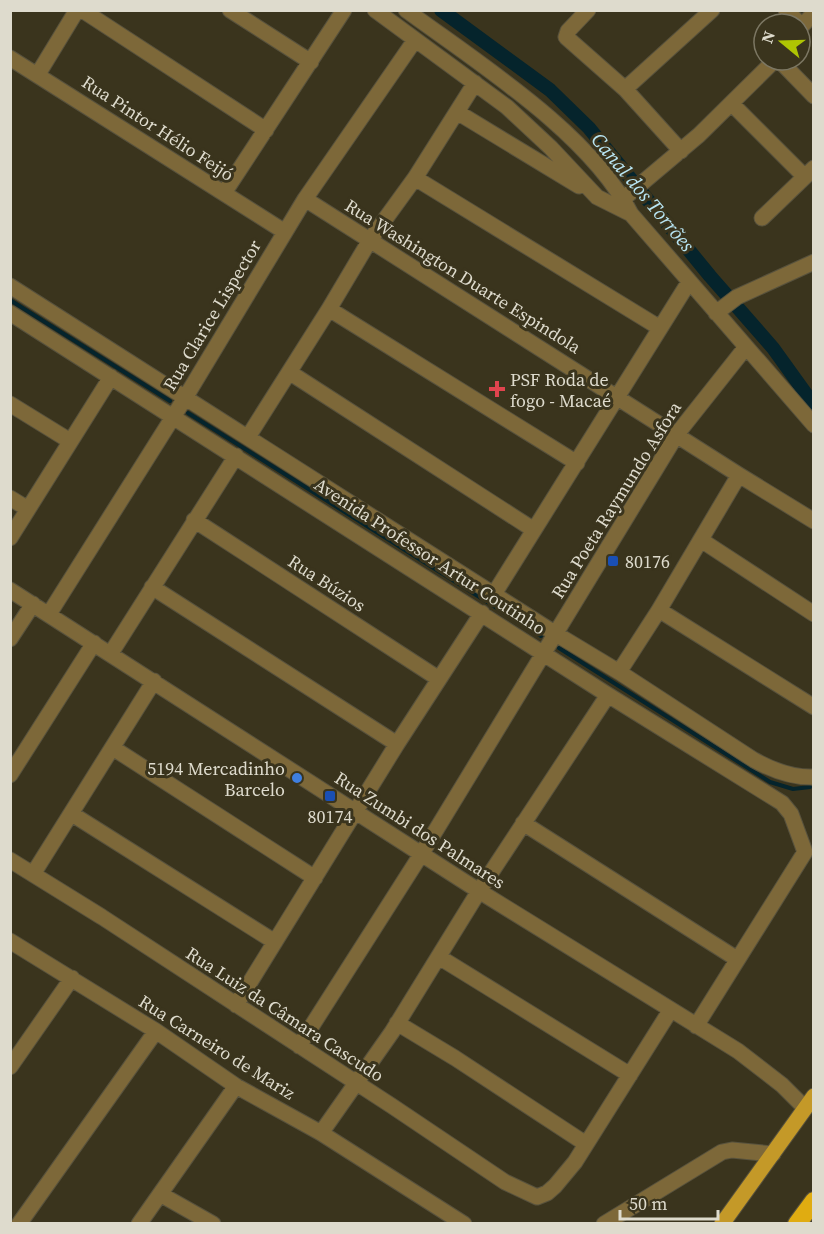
<svg xmlns="http://www.w3.org/2000/svg" width="824" height="1234" font-family="'Source Serif 4',serif">
  <style>
    .lines { fill: none; stroke-linecap: round; stroke-linejoin: round }
    .stream { stroke: #05242c; stroke-width: 4 }
    .canal { stroke: #05242c; stroke-width: 14 }
    .minor-casing { stroke: #58523d; stroke-width: 17 }
    .major-casing { stroke: #58523d; stroke-width: 17 }
    .highway-casing { stroke: #58523d; stroke-width: 20 }
    .minor { stroke: #7d6839; stroke-width: 15 }
    .major { stroke: #c49928; stroke-width: 15 }
    .highway { stroke: #e0ac11; stroke-width: 18 }
    .health-dot { fill: #e0444e; stroke: #3a341d; stroke-width: 2 }
    .transit-dot { fill: #1a4fb4; stroke: #3a341d; stroke-width: 2 }
    .shop-dot { fill: #3f7fe0; stroke: #3a341d; stroke-width: 2 }
    .labels { text-anchor: middle; dominant-baseline: central; stroke-width: 6; stroke-linejoin: round; paint-order: stroke }
    .street-label { font-size: 18px; fill: #dedbcd; stroke: #3a341d }
    .poi-label { font-size: 18px; fill: #dedbcd; stroke: #3a341d; text-anchor: start }
    .water-label { font-size: 20px; font-style: italic; fill: #b9e6f4; stroke: #3a341d }
  </style>
  <rect width="100%" height="100%" fill="#3a341d"/>
  <g class="lines">
    <!-- stream -->
    <path class="stream" d="M10,300L170,401
      M188,413L541,636
      M559,648L770,782L793,789L810,787"/>
    <!-- canal -->
    <path class="canal" d="M441,10L550,90L589,128L710,276L773,348L814,405"/>
    <!-- minor casing -->
    <g class="minor-casing">
      <path id="minor" d="M82,10L266,130
        M230,10L311,62
        M375,10L507,107L551,148L597,197L631,214
        M406,10C478,63 591,134 631,214L814,425
        M588,10L568,31L566,37L625,89L681,151
        M786,10L802,26
        M800,28L814,13
        M10,58L285,232
        M779,60L814,96
        M38,74L77,10
        M625,89L712,10
        M732,104L804,176
        M457,112L579,186
        M415,178L660,328
        M224,193L344,10
        M305,199L739,475L814,521
        M623,199L699,135L775,60
        M762,218L814,168
        M10,286L556,634L619,672L754,760C772,770 792,778 814,777
        M329,309L577,463
        M10,313L608,695L782,803L791,814L805,852
        M716,313L737,297L814,262
        M289,372L534,530
        M10,404L70,441
        M248,437L329,309L370,240L415,178L475,83
        M10,498L28,509
        M194,520L439,679
        M10,538L111,377
        M701,540L814,614
        M152,587L397,744
        M10,590L479,891L738,1051L782,1085L805,1108
        M494,594L689,282
        M659,610L814,707
        M49,614L185,398L305,199L415,40
        M10,639L33,604
        M111,653L236,456
        M619,672L659,610L739,475
        M113,748L315,878
        M10,775L94,643
        M72,814L275,942
        M523,823L737,959
        M10,860L102,917L392,1106L505,1182L537,1197L547,1193L555,1186L575,1162L670,1011
        M33,874L154,681
        M10,941L156,1031L236,1086L321,1133L464,1224
        M439,957L630,1075
        M236,1005L397,744L482,613
        M397,1023L455,1058L586,1144
        M696,1026L805,852
        M299,1046L422,853L677,434L746,347
        M10,1067L72,978
        M321,1133L392,1032L479,891L608,695
        M160,1194L213,1224
        M19,1224L156,1031
        M139,1224L236,1086
        M604,1224L722,1152L732,1150L773,1154"/>
    </g>
    <!-- major casing -->
    <g class="major-casing">
      <path id="major" d="M722,1224L814,1096"/>
    </g>
    <!-- highway casing -->
    <g class="highway-casing">
      <path id="highway" d="M797,1224L814,1201"/>
    </g>
    <!-- minor -->
    <use href="#minor" class="minor"/>
    <!-- major -->
    <use href="#major" class="major"/>
    <!-- highway -->
    <use href="#highway" class="highway"/>
  </g>
  <!-- markers -->
  <path class="health-dot" d="M494 380h6v6h6v6h-6v6h-6v-6h-6v-6h6z"/>
  <g class="transit-dot">
    <rect x="607" y="555" width="12" height="12" rx="3"/>
    <rect x="324" y="790" width="12" height="12" rx="3"/>
  </g>
  <circle class="shop-dot" cx="297" cy="778" r="6"/>
  <g class="labels">
    <!-- street labels -->
    <g class="street-label">
      <text transform="translate(158 128) rotate(33)">Rua Pintor Hélio Feijó</text>
      <text transform="translate(463 276) rotate(32)">Rua Washington Duarte Espindola</text>
      <text transform="translate(212 315) rotate(-59)">Rua Clarice Lispector</text>
      <text transform="translate(616 500) rotate(-58)">Rua Poeta Raymundo Asfora</text>
      <text transform="translate(430 556) rotate(33)">Avenida Professor Artur Coutinho</text>
      <text transform="translate(327 583) rotate(33)">Rua Búzios</text>
      <text transform="translate(420 830) rotate(33)">Rua Zumbi dos Palmares</text>
      <text transform="translate(285 1014) rotate(33)">Rua Luiz da Câmara Cascudo</text>
      <text transform="translate(217 1047) rotate(32)">Rua Carneiro de Mariz</text>
    </g>
    <!-- poi labels -->
    <g class="poi-label">
      <text x="510" y="379">PSF Roda de<tspan x="510" dy="21">fogo - Macaé</tspan></text>
      <text x="625" y="561">80176</text>
      <text x="285" y="768" text-anchor="end">5194 Mercadinho<tspan x="285" dy="21">Barcelo</tspan></text>
      <text x="330" y="816" text-anchor="middle">80174</text>
    </g>
    <!-- water labels -->
    <g class="water-label">
      <text transform="translate(643 192) rotate(50)">Canal dos Torrões</text>
    </g>
  </g>
  <!-- border -->
  <rect width="824" height="1234" fill="none" stroke="#dedbcd" stroke-width="24"/>
  <!-- north arrow -->
  <g transform="translate(782 42) rotate(289)"><circle r="28" fill="#3a341d" stroke="#7c7763" stroke-width="1.5"/>
  <path d="M0-4.5L10 22L0 15L-10 22Z" fill="#afc503"/>
  <text y="-9" font-size="16" font-weight="bold" text-anchor="middle" fill="#dedbcd">N</text>
  </g>
  <!-- scale -->
  <path d="M620 1210v9h98v-9" fill="none" stroke="#dedbcd" stroke-width="3"/>
  <text x="629" y="1210" font-size="18" fill="#dedbcd" stroke="#3a341d" stroke-width="4.5" paint-order="stroke">50 m</text>
</svg>
